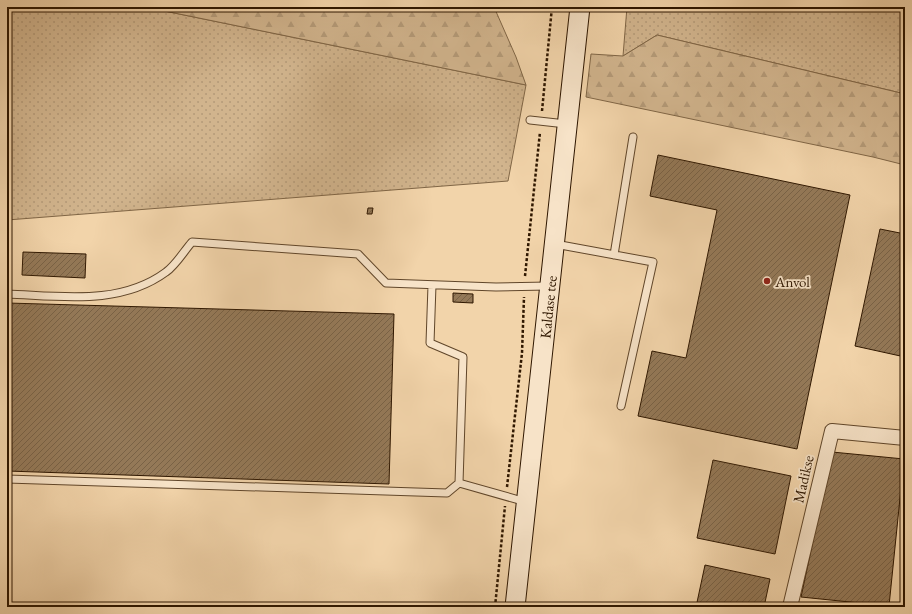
<svg xmlns="http://www.w3.org/2000/svg" width="912" height="614" font-family="'EB Garamond',serif">
  <style>
    .grass { fill: url(#grass-dots); stroke: #806646 }
    .forest { fill: url(#forest-firs); stroke: #806646 }
    .building { fill: url(#building-hatch); stroke: #2f1700 }
    .lines { fill: none; stroke-linecap: round; stroke-linejoin: round }
    .lane-casing { stroke: #60462a; stroke-width: 9 }
    .street-casing { stroke: #60462a; stroke-width: 16 }
    .secondary-casing { stroke: #2f1700; stroke-width: 21 }
    .path { stroke: #2f1700; stroke-width: 2.5; stroke-dasharray: 3 2; stroke-linecap: butt }
    .lane { stroke: #f7e3c8; stroke-width: 7 }
    .street { stroke: #f7e3c8; stroke-width: 14 }
    .secondary { stroke: #f7e3c8; stroke-width: 19 }
    .poi-dot { fill: #8f2418; stroke: #f7e3c8; stroke-width: 1.5 }
    .labels { text-anchor: middle; dominant-baseline: central; stroke-width: 3.5; stroke-linejoin: round; paint-order: stroke }
    .poi-label { font-size: 15px; fill: #2f1700; stroke: #f7e3c8; text-anchor: start }
    .street-label { font-size: 15px; fill: #2f1700; stroke: #f7e3c8 }
  </style>
  <defs>
    <pattern id="grass-dots" width="8" height="8" patternUnits="userSpaceOnUse"><rect width="8" height="8" fill="#d1b48d"/><path d="M2 2h.1M6 6h.1" fill="none" stroke="#b49a78" stroke-width="1.8" stroke-linecap="round"/></pattern>
    <pattern id="forest-firs" width="22" height="20" patternUnits="userSpaceOnUse"><rect width="22" height="20" fill="#d1b48d"/><path d="M5 1l3.5 6h-7zM16 11l3.5 6h-7z" fill="#b49a78"/></pattern>
    <pattern id="building-hatch" width="6" height="6" patternUnits="userSpaceOnUse"><rect width="6" height="6" fill="#947958"/><path d="M-1 1l2-2M0 6l6-6M5 7l2-2" fill="none" stroke="#796246"/></pattern>
  </defs>
  <rect width="100%" height="100%" fill="#f2d4aa"/>
  <filter id="stains"><feTurbulence type="fractalNoise" baseFrequency=".005" numOctaves="4"/><feColorMatrix values="0 0 0 0 .2 0 0 0 0 .09 0 0 0 0 .02 0 0 0 .5 -.17"/></filter>
  <radialGradient id="worn" r=".72"><stop offset=".6" stop-color="#630" stop-opacity="0"/><stop offset="1" stop-color="#630" stop-opacity=".3"/></radialGradient>
  <!-- grass -->
  <path class="grass" d="M7,7H145L526,85L508,181L7,220Z
    M627,7H905V94L657,35L623,56Z"/>
  <!-- forest -->
  <path class="forest" d="M145,7H494L516,57L526,85Z
    M657,35L905,94V165L873,157L586,97L591,54L623,56Z"/>
  <!-- building -->
  <path class="building" d="M658,155L850,195L797,449L638,416L652,351L686,358L717,210L650,196Z
    M368,208H373L372,214H367Z
    M880,229L905,234V357L855,346Z
    M23,252L86,254L85,278L22,275Z
    M453,293L473,294V303L453,302Z
    M7,303L394,314L389,484L7,471Z
    M832,452L904,459L889,606L801,597Z
    M713,460L791,476L775,554L697,538Z
    M705,565L770,579L764,607H696Z"/>
  <g class="lines">
    <!-- lane casing -->
    <g class="lane-casing">
      <path id="lane" d="M530,120L566,124
        M555,244L653,262L621,406
        M614,255L633,137
        M432,285L430,343L463,357L459,483
        M7,294C61,296 120,306 166,272C176,265 184,251 192,242L358,254L386,283L496,287L548,286
        M7,479L447,493L459,483L526,502
        M516,605L529,607"/>
    </g>
    <!-- street casing -->
    <g class="street-casing">
      <path id="street" d="M790,607L832,431L905,438"/>
    </g>
    <!-- secondary casing -->
    <g class="secondary-casing">
      <path id="secondary" d="M515,607L580,7"/>
    </g>
    <!-- path -->
    <path class="path" d="M542,111L552,7
      M525,276L540,132
      M507,487L522,353L524,297
      M495,607L505,506"/>
    <!-- lane -->
    <use href="#lane" class="lane"/>
    <!-- street -->
    <use href="#street" class="street"/>
    <!-- secondary -->
    <use href="#secondary" class="secondary"/>
  </g>
  <!-- markers -->
  <circle class="poi-dot" cx="767" cy="281" r="4"/>
  <g class="labels">
    <!-- poi labels -->
    <g class="poi-label">
      <text x="775" y="281">Anvol</text>
    </g>
    <!-- street labels -->
    <g class="street-label">
      <text transform="translate(548 307) rotate(-84)">Kaldase tee</text>
      <text transform="translate(803 479) rotate(-77)">Madikse</text>
    </g>
  </g>
  <!-- margin -->
  <rect width="912" height="614" fill="none" stroke="#f2d4aa" stroke-width="24"/>
  <rect x="8" y="8" width="896" height="598" fill="none" stroke="#2f1700" stroke-width="2"/>
  <rect x="12" y="12" width="888" height="590" fill="none" stroke="#2f1700"/>
  <rect width="100%" height="100%" filter="url(#stains)"/>
  <rect width="100%" height="100%" fill="url(#worn)"/>
</svg>
